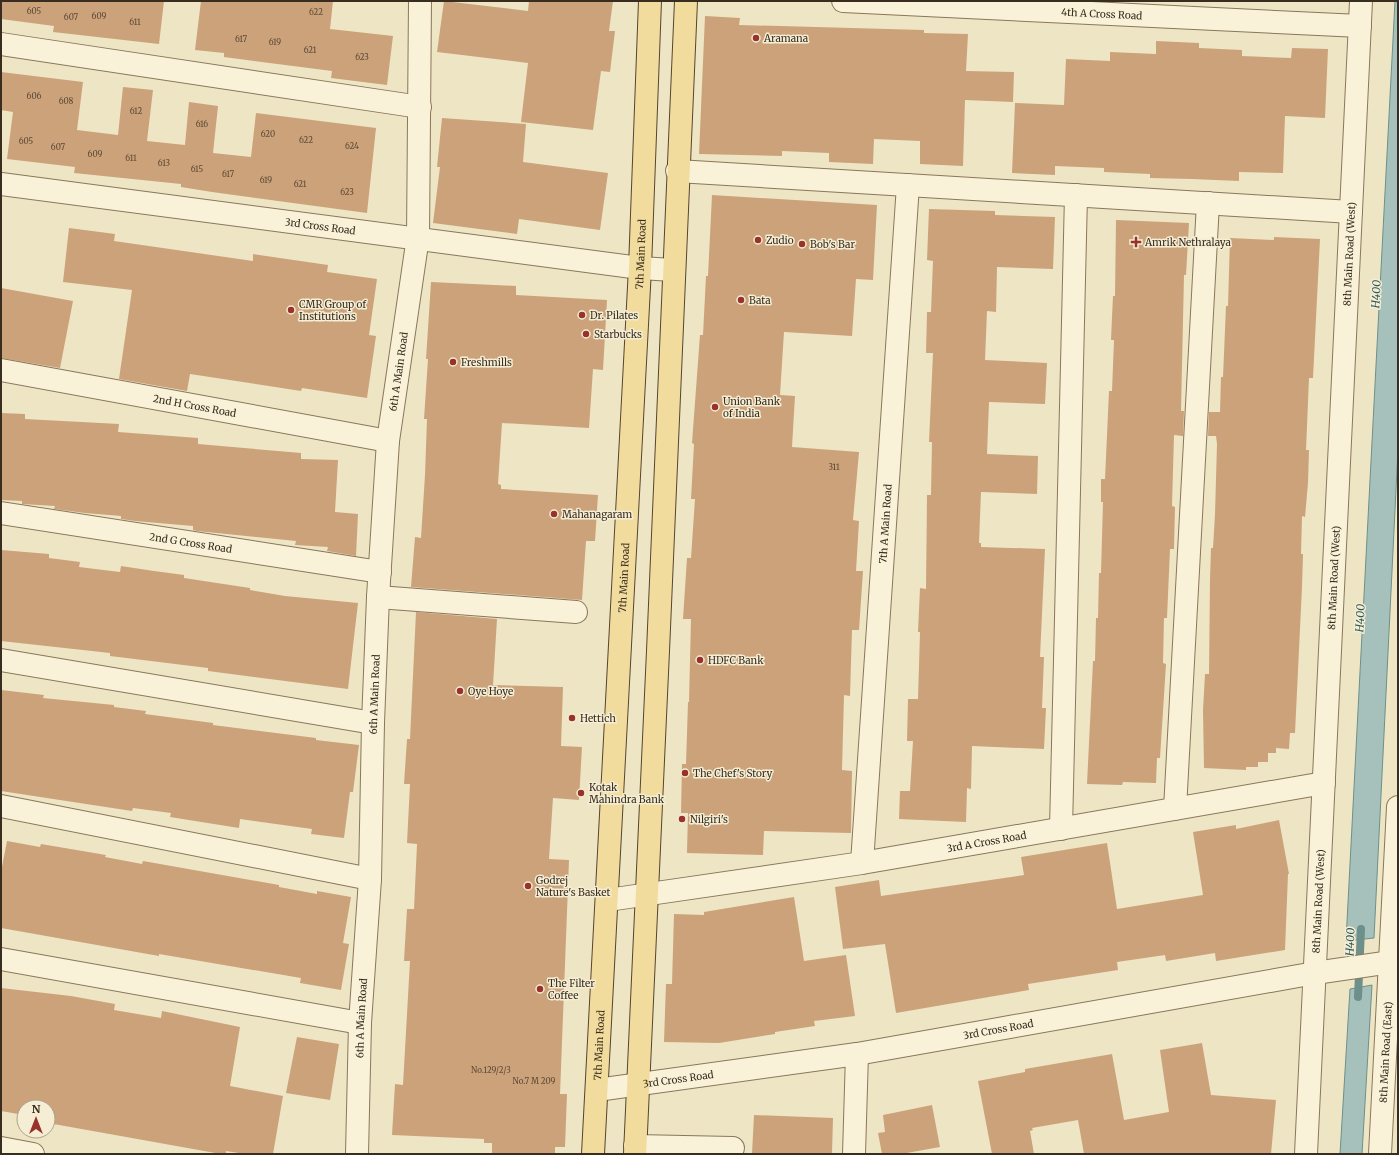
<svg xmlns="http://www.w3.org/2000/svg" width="1399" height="1155" font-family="Merriweather,serif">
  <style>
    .water { fill: #a6c1bb; stroke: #6d908a }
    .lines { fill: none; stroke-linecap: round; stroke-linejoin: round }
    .stream { stroke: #6d908a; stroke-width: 8 }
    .building { fill: #cca27b }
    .minor-casing { stroke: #89775b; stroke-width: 24 }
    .major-casing { stroke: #57442f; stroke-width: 24 }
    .minor { stroke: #f9f1d8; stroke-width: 22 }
    .major { stroke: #f1dc9d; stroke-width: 22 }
    .poi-dot { fill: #98322b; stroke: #f5eed4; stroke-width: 1.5 }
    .labels { text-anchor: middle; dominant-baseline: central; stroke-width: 3; stroke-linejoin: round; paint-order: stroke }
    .number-label { font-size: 8px; fill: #5e4a36 }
    .street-label { font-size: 10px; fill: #392d1f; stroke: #f5eed4 }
    .poi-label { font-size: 10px; fill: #392d1f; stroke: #f5eed4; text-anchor: start }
    .water-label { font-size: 11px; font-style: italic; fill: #2e5859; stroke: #f5eed4 }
  </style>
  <rect width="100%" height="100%" fill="#eee5c5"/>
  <!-- water -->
  <path class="water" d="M1395,1H1398V449L1374,938L1346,941Z
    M1372,985L1362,1154H1340L1350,989Z"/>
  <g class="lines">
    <!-- stream -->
    <path class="stream" d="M1358,997L1361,929"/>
  </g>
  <!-- building -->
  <path class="building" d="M1,1H164L159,44L53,32L54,26L1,19Z
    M201,1H333L330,29L393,36L387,85L331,78L332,71L224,57V53L195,50Z
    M444,1L528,11L529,1H613L609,31H615L610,72L601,71L593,130L521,122L528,63L437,52Z
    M705,16L740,18L739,25L924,30V33L968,34L966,71L1014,72L1013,102L965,100L963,166L920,164V141L874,139L873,164L829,162V153L782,151V156L699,154Z
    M1156,41L1199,43V48L1242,50V56L1291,58L1292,48L1328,49L1325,118L1285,116L1283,173L1239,172V181L1192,179L1150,178V174L1104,172V168L1055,166V175L1012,173L1015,103L1064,105L1066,59L1110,61V52L1156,54Z
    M1,72L83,82L77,130L118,135L123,87L153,90L147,141L185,145L189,102L218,106L213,153L251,157L256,113L376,128L367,213L212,192L181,187V184L74,173L75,167L7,159L13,112L1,110Z
    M442,118L526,124L523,162L608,173L600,230L519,219L517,234L433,223L440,167H437Z
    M712,195L877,205L873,280L856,279L852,336L784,332L780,395L795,396L792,447L859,452L853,520L859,521L856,571H863L859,630H852L850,696L844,695L842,770L852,771L851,833L764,831L763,855L687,853L688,813H681L682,764H686L688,702H689L691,619H683L687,558H691L695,499H691L694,444L692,443L700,335H703L706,276H708Z
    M929,209L995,211V215L1055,217L1053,269L997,267L996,312L987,311L985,360L1047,363L1045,404L989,402L987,454L1038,456L1037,494L981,492L979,543H981V547L1045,549L1040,657H1044L1042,708H1046L1044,749L972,746L971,789L967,788L966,822L899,819L900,791H910L913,741H907L908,699H918L920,632H918L920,588L926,589L927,495H931L932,442H929L933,353H926L927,312H931L933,261L927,260Z
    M1116,220L1189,223L1186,275H1184L1181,411H1184L1183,436L1174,435L1172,506L1175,507L1174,549H1170L1167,618H1164L1163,663L1166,664L1160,758H1157L1156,783L1123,782L1122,785L1087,784L1093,661H1095L1096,618H1098L1099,573H1101L1103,502H1101V479H1105L1109,391H1112L1114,340H1111L1112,317L1113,296H1115Z
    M69,228L115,234L114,241L253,261V254L328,265L327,272L377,279L369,335L376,336L367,398L302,388L301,391L190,374L187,391L119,379L132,290L63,282Z
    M1274,237L1320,239L1313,378H1309L1306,450H1309L1308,483L1305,517L1302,516L1301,554H1303L1302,587L1295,733H1290L1289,749L1276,748V753H1268V762H1258V767H1246V770L1204,768L1203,710L1205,674H1209L1210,580L1211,548H1213L1215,514L1217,444L1216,436H1208L1209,412H1220L1221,377H1223L1226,306H1228L1230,238L1274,240Z
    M431,282L516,286V295L607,300L603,370L593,369L589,428L502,423L498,484L501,485V489L598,495L595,541H586L582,600L411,587L415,537L421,538L425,475L427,419H424L428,359H426Z
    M1,288L73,301L60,368L1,358Z
    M1,413L25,414V419L119,424L118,432L198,438V444L301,453V459L338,460L335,512L358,514L356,556L327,551L328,547L295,545L296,541L197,531L193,530V526L135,521L121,519V516L85,513L54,509L55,506L22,504V501L1,500Z
    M1,550L49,554V558L80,562L79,567L120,572L121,566L154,571L184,575V578L250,588V590L285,596L358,603L348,689L208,671V668L110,656V653L1,641Z
    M416,612L497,619L493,685L563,687L561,746L582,747L579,800L553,798L549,859L569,860L560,1094H567L565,1147H555V1154H492V1143H484V1139L392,1135L395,1084L403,1085L410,961H404L407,909H414L417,844L407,843L410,784H404L407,739H410Z
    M1,690L44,695L43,698L114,705V707L146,711L145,714L213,723V725L316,738V740L359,745L353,792H350L344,838L311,834L312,829L240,819L239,828L170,817L171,813L133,808L132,811L1,791Z
    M1279,820L1289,874H1288L1285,950L1216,961L1215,953L1166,961L1165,955L1117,962L1118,970L1028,984L1029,990L896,1013L885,944L843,949L835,887L879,880L881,896L1024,875L1021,857L1107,843L1117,909L1203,895L1193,832L1236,825V829Z
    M7,841L40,847L41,844L106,855L105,857L142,864L143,861L279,885V887L317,894V891L351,897L343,943L349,944L341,990L300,983L301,978L159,954V956L1,928V872Z
    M794,897L804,961L846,955L855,1016L814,1021L815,1026L775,1032V1034L719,1043L664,1042L666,984H672L674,914L704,915V912Z
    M1,988L71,996L115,1004L114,1010L161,1018L162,1011L240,1027L230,1086L283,1096L273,1154H245L226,1151V1154H221L48,1123V1107H24V1115L1,1111Z
    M297,1037L339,1044L330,1100L286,1093Z
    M1202,1043L1211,1095L1276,1100L1271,1154H1084L1078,1120L1032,1128L1033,1130L1030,1131L1034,1154H992L978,1081L1025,1072V1069L1112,1054L1124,1120L1169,1112L1160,1050Z
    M932,1105L940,1147L901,1154H882L878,1133L885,1132L883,1115Z
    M754,1115L833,1118L832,1154H752Z"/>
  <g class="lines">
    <!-- minor casing -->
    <g class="minor-casing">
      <g id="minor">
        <path id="s1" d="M843,1L1360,26"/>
        <path d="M1,44L420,107"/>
        <path d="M677,171L1351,212"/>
        <path id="s2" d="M1,184L640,268L673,270"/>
        <path id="s3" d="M1,370L388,441"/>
        <path id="s4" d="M1,513L380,572"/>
        <path d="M378,597L576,612"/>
        <path d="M1,660L373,723"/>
        <path d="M1,806L370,879"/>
        <path d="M1175,809L1208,203"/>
        <path d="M1061,829L1076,195"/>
        <path id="s5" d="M862,863L908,185"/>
        <path id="s6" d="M608,900L862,863L1324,783"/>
        <path d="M1,959L360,1023"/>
        <path id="s7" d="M597,1090L857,1054L1315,973L1398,961"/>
        <path d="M635,1146L733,1148"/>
        <path d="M1,1148L33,1154"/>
        <path id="s8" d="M357,1154L360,1023L370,879L373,723L378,597L388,441L418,237L420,1"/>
        <path d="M854,1154L857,1054"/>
        <path id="s9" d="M1306,1154L1361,1"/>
        <path id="s10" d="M1380,1154L1398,807"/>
      </g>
    </g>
    <!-- major casing -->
    <g class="major-casing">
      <g id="major">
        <path id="s11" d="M593,1154L640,268L650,1"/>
        <path d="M635,1154L658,651L686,1"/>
      </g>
    </g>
    <!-- minor -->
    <use href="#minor" class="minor"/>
    <!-- major -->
    <use href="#major" class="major"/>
  </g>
  <!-- markers -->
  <g class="poi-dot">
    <circle cx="756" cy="38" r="4"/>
    <circle cx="758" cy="240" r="4"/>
    <path d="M1134 236h4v4h4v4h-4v4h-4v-4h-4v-4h4z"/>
    <circle cx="802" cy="244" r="4"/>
    <circle cx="741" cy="300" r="4"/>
    <circle cx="291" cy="310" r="4"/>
    <circle cx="582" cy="315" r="4"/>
    <circle cx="586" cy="334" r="4"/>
    <circle cx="453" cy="362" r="4"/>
    <circle cx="715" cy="407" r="4"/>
    <circle cx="554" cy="514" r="4"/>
    <circle cx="700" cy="660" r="4"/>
    <circle cx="460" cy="691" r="4"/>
    <circle cx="572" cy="718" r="4"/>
    <circle cx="685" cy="773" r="4"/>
    <circle cx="581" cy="793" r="4"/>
    <circle cx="682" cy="819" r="4"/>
    <circle cx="528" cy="886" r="4"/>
    <circle cx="540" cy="989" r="4"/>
  </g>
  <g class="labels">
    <!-- number labels -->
    <g class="number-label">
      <text x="34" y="11">605</text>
      <text x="316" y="12">622</text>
      <text x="99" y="16">609</text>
      <text x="71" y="17">607</text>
      <text x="135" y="22">611</text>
      <text x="241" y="39">617</text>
      <text x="275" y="42">619</text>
      <text x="310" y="50">621</text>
      <text x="362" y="57">623</text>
      <text x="34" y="96">606</text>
      <text x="66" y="101">608</text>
      <text x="136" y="111">612</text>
      <text x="202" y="124">616</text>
      <text x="268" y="134">620</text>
      <text x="306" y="140">622</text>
      <text x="26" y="141">605</text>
      <text x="352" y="146">624</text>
      <text x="58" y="147">607</text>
      <text x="95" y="154">609</text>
      <text x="131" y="158">611</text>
      <text x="164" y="163">613</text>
      <text x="197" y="169">615</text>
      <text x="228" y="174">617</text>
      <text x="266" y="180">619</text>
      <text x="300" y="184">621</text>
      <text x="347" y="192">623</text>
      <text x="834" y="467">311</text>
      <text x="491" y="1070">No.129/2/3</text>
      <text x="534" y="1081">No.7 M 209</text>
    </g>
    <!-- street labels -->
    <g class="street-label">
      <text stroke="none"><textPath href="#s1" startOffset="259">4th A Cross Road</textPath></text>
      <text stroke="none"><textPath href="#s2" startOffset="322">3rd Cross Road</textPath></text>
      <text stroke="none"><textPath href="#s11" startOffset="901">7th Main Road</textPath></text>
      <text stroke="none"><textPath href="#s9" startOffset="901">8th Main Road (West)</textPath></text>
      <text stroke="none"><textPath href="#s8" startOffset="784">6th A Main Road</textPath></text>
      <text stroke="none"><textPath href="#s3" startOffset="197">2nd H Cross Road</textPath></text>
      <text stroke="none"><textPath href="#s5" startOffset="340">7th A Main Road</textPath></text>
      <text stroke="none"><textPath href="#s4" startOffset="192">2nd G Cross Road</textPath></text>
      <text stroke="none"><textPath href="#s11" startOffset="577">7th Main Road</textPath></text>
      <text stroke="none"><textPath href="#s9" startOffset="577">8th Main Road (West)</textPath></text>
      <text stroke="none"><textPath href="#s8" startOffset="460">6th A Main Road</textPath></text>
      <text stroke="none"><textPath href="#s6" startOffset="383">3rd A Cross Road</textPath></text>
      <text stroke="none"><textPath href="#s9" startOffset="253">8th Main Road (West)</textPath></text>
      <text stroke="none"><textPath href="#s8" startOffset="136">6th A Main Road</textPath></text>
      <text stroke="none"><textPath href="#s7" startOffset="406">3rd Cross Road</textPath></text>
      <text stroke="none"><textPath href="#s11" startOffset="109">7th Main Road</textPath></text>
      <text stroke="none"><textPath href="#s10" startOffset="102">8th Main Road (East)</textPath></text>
      <text stroke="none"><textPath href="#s7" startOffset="82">3rd Cross Road</textPath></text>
    </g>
    <!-- poi labels -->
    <g class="poi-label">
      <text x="764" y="38">Aramana</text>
      <text x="766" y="240">Zudio</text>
      <text x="1145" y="242">Amrik Nethralaya</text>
      <text x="810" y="244">Bob's Bar</text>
      <text x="749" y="300">Bata</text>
      <text x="299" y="304">CMR Group of<tspan x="299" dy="12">Institutions</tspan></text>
      <text x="590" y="315">Dr. Pilates</text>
      <text x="594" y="334">Starbucks</text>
      <text x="461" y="362">Freshmills</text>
      <text x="723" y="401">Union Bank<tspan x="723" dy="12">of India</tspan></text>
      <text x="562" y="514">Mahanagaram</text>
      <text x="708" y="660">HDFC Bank</text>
      <text x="468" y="691">Oye Hoye</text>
      <text x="580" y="718">Hettich</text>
      <text x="693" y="773">The Chef's Story</text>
      <text x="589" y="787">Kotak<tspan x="589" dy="12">Mahindra Bank</tspan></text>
      <text x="690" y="819">Nilgiri's</text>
      <text x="536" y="880">Godrej<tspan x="536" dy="12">Nature's Basket</tspan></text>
      <text x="548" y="983">The Filter<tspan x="548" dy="12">Coffee</tspan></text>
    </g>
    <!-- water labels -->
    <g class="water-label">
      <text transform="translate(1376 294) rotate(-87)">H400</text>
      <text transform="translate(1360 618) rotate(-87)">H400</text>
      <text transform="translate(1350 942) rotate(-88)">H400</text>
    </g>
  </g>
  <!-- border -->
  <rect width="1399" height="1155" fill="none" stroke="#392d1f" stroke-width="4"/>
  <!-- north arrow -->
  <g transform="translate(36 1119)"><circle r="19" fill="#f5eed4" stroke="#aaa18c"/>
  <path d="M0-3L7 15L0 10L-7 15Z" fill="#98322b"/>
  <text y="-6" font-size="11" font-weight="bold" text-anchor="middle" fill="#392d1f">N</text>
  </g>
</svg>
